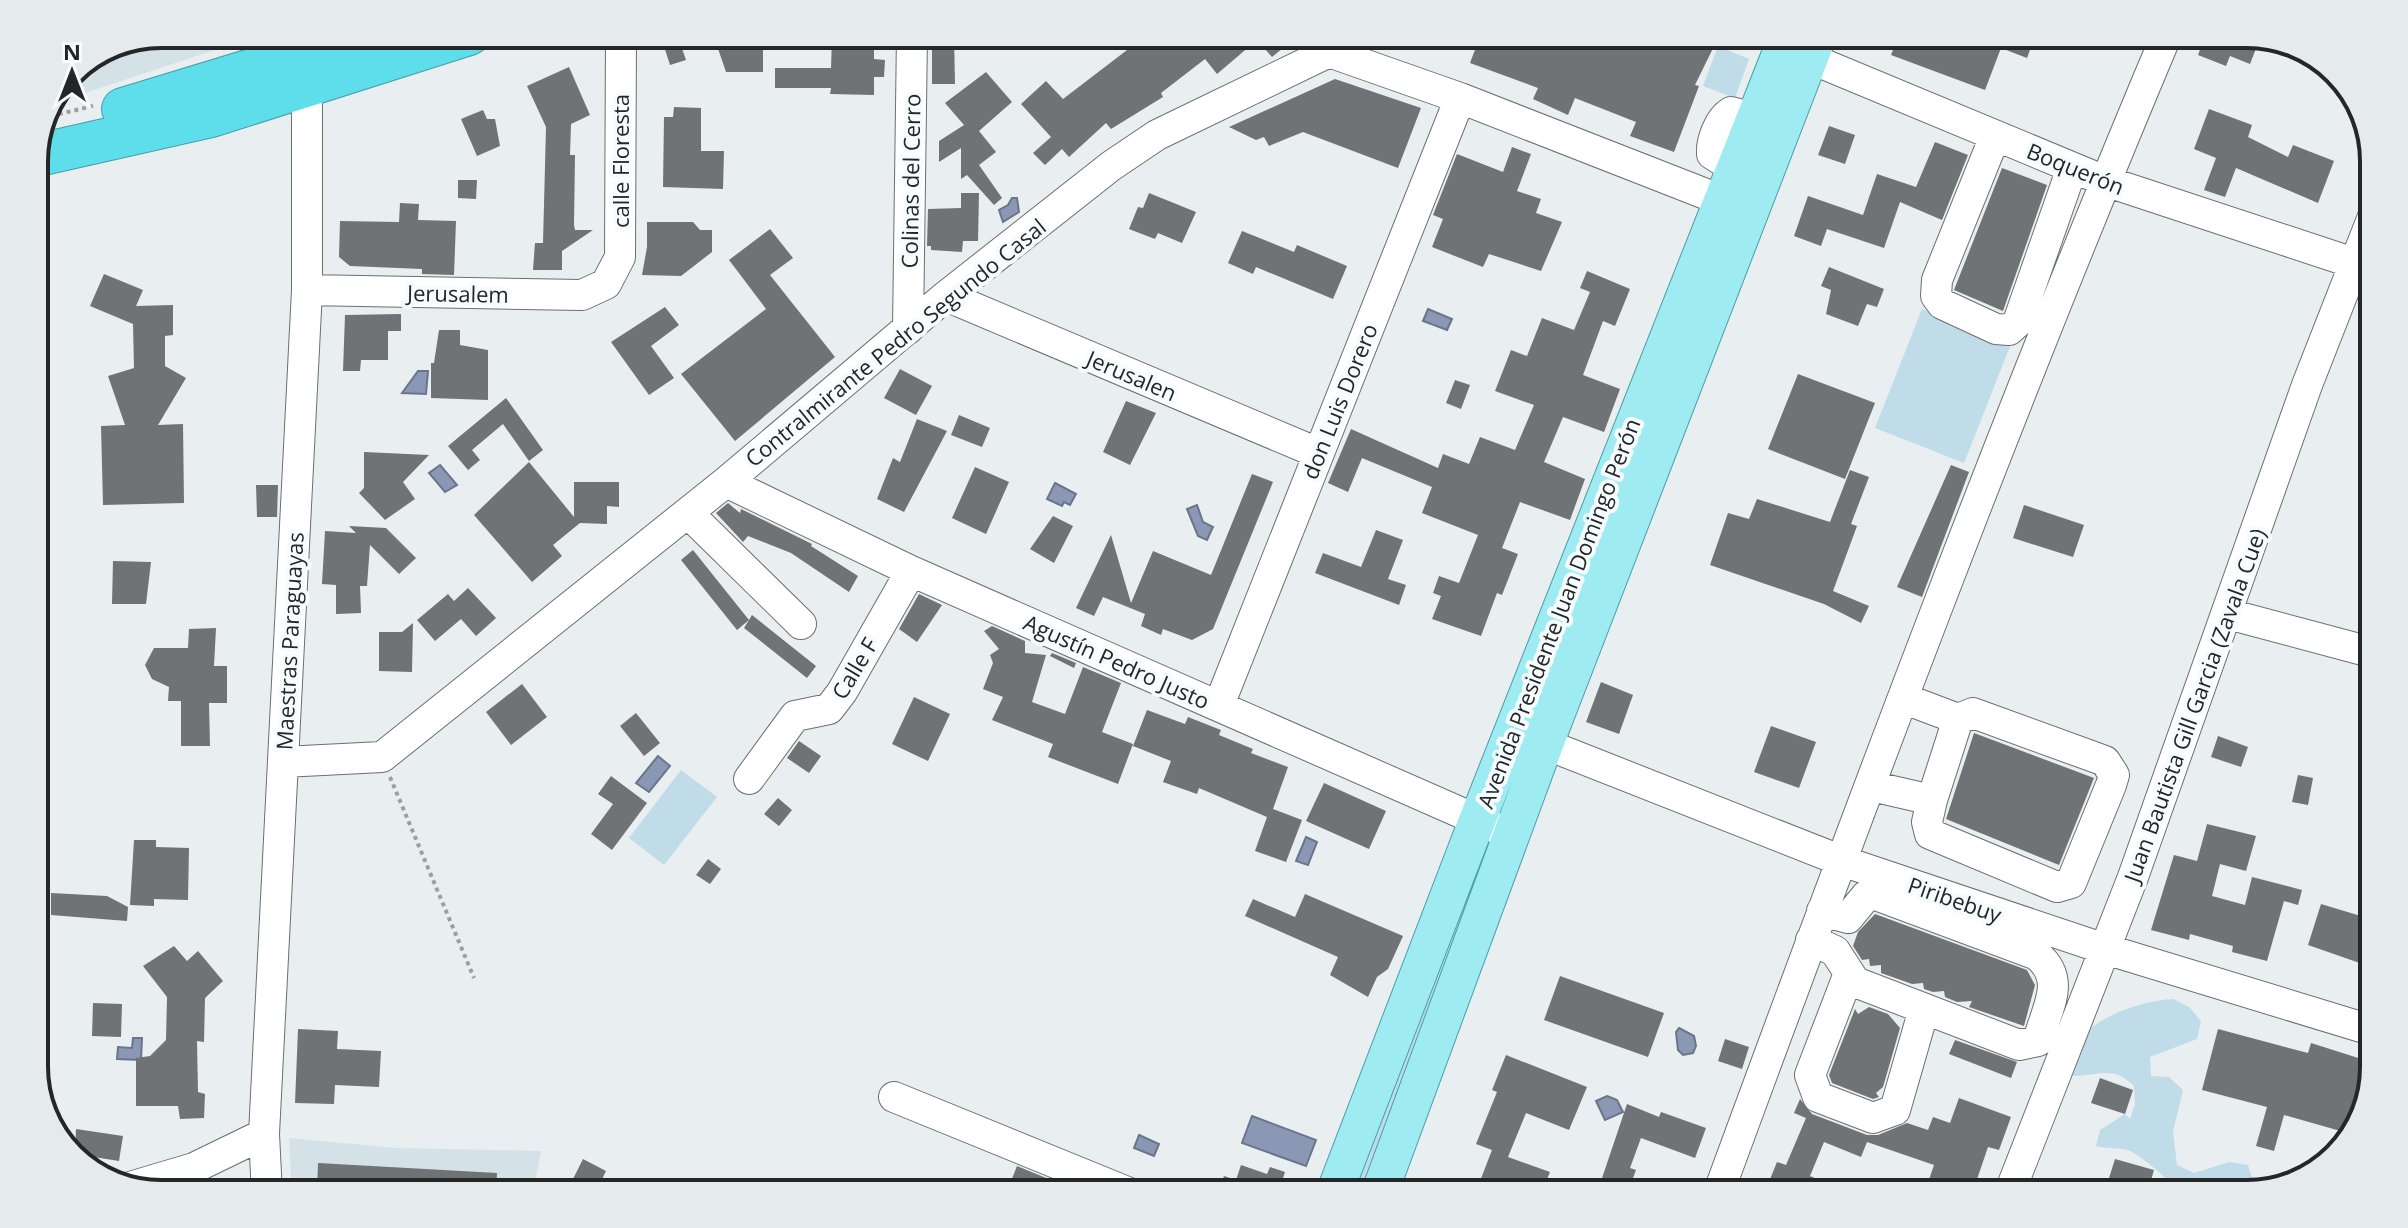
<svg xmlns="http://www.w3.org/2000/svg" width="2408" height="1228" font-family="'Open Sans',sans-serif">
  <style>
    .built { fill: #d4e1e7 }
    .green { fill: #bfdce8 }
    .water { fill: #8a97b5; stroke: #6b758a; stroke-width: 2 }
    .building { fill: #6f7376 }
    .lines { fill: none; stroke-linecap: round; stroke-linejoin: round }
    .minor-casing { stroke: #6a6f71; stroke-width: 32 }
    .major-casing { stroke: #499ea6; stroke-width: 38 }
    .highway-casing { stroke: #499ea6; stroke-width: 44 }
    .path { stroke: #9b9fa1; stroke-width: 4; stroke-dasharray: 4 4; stroke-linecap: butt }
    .minor { stroke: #fff; stroke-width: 30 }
    .major { stroke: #9eebf2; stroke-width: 36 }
    .highway { stroke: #5ddeea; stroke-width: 42 }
    .labels { text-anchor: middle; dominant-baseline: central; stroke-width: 8; stroke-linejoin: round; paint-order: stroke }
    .street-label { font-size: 22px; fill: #242627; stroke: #f6fcfe }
    .rim { fill: none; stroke: #242627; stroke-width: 4 }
  </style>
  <rect width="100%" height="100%" fill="#e9eef1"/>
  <!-- built -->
  <path class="built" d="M161,34H263L79,95L76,69Z
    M289,1138L396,1148L541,1151L533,1194H292Z"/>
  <!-- green -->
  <path class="green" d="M1718,46L1749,59L1735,98L1703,86Z
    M1922,309L2011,344L1964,463L1875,428Z
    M681,770L717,797L664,865L629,838Z
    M1489,839L1491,844L1359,1194H1352Z
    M2173,999L2189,1007L2201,1021L2197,1039L2150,1057L2151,1076L2169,1077L2183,1090L2173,1131L2177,1165L2194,1173L2229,1162L2248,1165L2256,1191L2169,1194L2171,1184C2165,1176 2138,1154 2130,1151C2120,1147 2107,1149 2096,1146L2100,1130L2125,1114L2130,1119L2135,1104L2134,1086C2113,1065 2099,1076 2073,1076L2059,1067C2068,1055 2078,1037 2091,1028C2113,1011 2145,1001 2173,999Z"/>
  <!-- water -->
  <path class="water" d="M1012,198H1017L1019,212L1003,222L999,210L1008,205Z
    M1428,309L1452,319L1447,330L1423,321Z
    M418,371H428L426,394L402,393Z
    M440,465L457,485L445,492L429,473Z
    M1055,483L1076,494L1070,505L1064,502L1062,506L1047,499Z
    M1197,505L1203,522L1213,527L1207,540L1198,536L1187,509Z
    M658,756L670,766L649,792L636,783Z
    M1306,837L1317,842L1308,865L1296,861Z
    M1679,1028L1694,1036L1696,1046L1693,1053L1683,1055L1678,1050L1676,1032Z
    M133,1038H142L141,1060L117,1059L118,1047L132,1048Z
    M1607,1096L1617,1100L1623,1112L1605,1120L1596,1101Z
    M1252,1116L1316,1140L1306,1166L1242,1143Z
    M1139,1135L1159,1144L1154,1156L1134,1148Z"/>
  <!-- building -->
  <path class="building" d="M660,34H677L686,60L670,65Z
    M713,34H763V72H726Z
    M932,34H954L955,84H932Z
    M1148,34H1300L1272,57L1257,40L1217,74L1205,59L1161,93L1163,97L1111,129L1106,123L1069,157L1062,149L1045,165L1033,153L1051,137L1021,104L1046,81L1063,99Z
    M1481,34H1720L1695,85L1699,86L1674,152L1630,136L1636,122L1575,98L1568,115L1533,99L1538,88L1470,63Z
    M1856,34H2036L2027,58L2001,48L1985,90L1891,55L1893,50Z
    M2206,34H2226L2257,46L2250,64L2230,56L2226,66L2198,55Z
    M832,38L874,39V59L885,60L884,77H874V95L830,94L831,88H775V68H831Z
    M569,67L590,115L571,124L570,155H575L574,225L575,230H593L562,251V270H533L535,243H543L546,127L527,86Z
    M986,72L1012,102L979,131L996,152L979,165L1002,198L994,205L967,175L961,179V148L939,162V141L964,125L945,103Z
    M1335,79L1421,108L1398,168L1303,132L1269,146L1264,137L1256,140L1229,127Z
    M674,107L701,108V151H724L723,189L663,187L664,117H673Z
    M2209,109L2252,125L2248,137L2288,157L2293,145L2334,161L2318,203L2236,168L2225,197L2204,190L2216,158L2194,149Z
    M483,110L487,119H495L500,146L477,156L461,119Z
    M1829,126L1855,135L1845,164L1818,155Z
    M1935,142L1968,155L1942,220L1900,202L1884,248L1827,229L1821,246L1794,236L1808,196L1863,215L1877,174L1916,187Z
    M1512,147L1531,154L1517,191L1541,199L1536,213L1562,222L1541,271L1489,254L1483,267L1432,247L1443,219L1433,215L1457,154L1503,172Z
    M2002,168L2047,185L2003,311L1954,290Z
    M458,180H477L476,199L458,198Z
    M961,193H979L978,241H963L962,252L931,250V246H927L928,209L961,208Z
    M1149,193L1196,212L1182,243L1158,233L1155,239L1129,229L1138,207L1143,208Z
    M400,203L419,204L418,220L456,221L454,275L422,274V269L350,266L339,257L340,221L399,222Z
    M647,222H693L700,230H712V252L681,276L642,275L647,247Z
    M770,229L793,258L770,275L835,357L735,441L681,374L766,309L729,260Z
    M1242,231L1294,252L1297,245L1347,266L1333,299L1256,267L1253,274L1228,263Z
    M1829,267L1884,289L1877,307L1867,304L1858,326L1826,314L1831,290L1821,286Z
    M1587,271L1630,289L1615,326L1603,321L1583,375L1620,389L1604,432L1563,417L1544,462L1585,479L1570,520L1520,502L1502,548L1518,554L1502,595L1497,593L1481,636L1432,619L1441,596L1433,593L1439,576L1459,583L1478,535L1422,513L1432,487L1362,458L1348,492L1328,483L1351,429L1438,468L1443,454L1469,464L1480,437L1515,450L1534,405L1495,391L1511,350L1527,356L1542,318L1574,330L1590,292L1580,288Z
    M104,274L143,290L136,306L173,305V335L165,336V366L186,378L158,425L183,424L184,503L103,505L101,426L125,425L108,376L134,368L133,324L90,306Z
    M665,307L679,325L651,346L674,378L649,395L611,342Z
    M401,314V331H388V360H361L360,371H343L345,315Z
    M439,330H460V345L488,350V400L431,398V363H434Z
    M900,369L932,386L916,415L884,398Z
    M1798,374L1875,403L1845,479L1768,449Z
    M1455,380L1470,385L1461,409L1446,403Z
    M506,398L543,450L529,461L503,424L472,450L480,460L468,470L448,446Z
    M1126,401L1156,413L1130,465L1103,452Z
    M959,415L990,428L982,447L951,435Z
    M917,419L947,431L904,512L877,499L893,458L900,462Z
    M364,452L429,455L403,482L415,499L385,520L359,493L364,488Z
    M529,462L574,517V482H619V507L607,506V524L580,523L553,545L562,556L532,582L474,515Z
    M1951,465L1969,472L1922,597L1897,587Z
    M975,467L1009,482L986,534L952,518Z
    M1850,470L1869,477L1851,524L1857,526L1833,591L1869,606L1861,623L1824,604L1710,565L1728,513L1749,519L1757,499L1830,522Z
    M1252,474L1273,482L1213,629L1192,640L1163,629L1161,635L1141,626L1145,614L1103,597L1094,616L1076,608L1111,535L1131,603L1153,551L1211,575Z
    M256,485H278L277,517H257Z
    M728,503L740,513L741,509L812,544L811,546L858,576L849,592L791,553L748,536L743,542L716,513Z
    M2024,505L2084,525L2073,557L2013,538Z
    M1053,516L1073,526L1054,563L1030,549Z
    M349,526L386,528L416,558L399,574L370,545L367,586H360L361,613L336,614V585L322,584L325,531L356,533Z
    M1376,530L1403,540L1388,579L1406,585L1399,605L1315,573L1323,553L1361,567Z
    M693,550L749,620L752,615L816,666L807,678L744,628L749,620L737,630L681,560Z
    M113,561L151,562L146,604H112Z
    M468,588L496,618L476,636L461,619L435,641L417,620L448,594L454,601Z
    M919,594L942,605L917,642L899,629Z
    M413,623L412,672L379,671V632H402Z
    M992,626L1025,641V653L1046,655L1032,702L1065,714L1083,667L1121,683L1102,732L1133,744L1118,784L1048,757L1053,744L992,720L1003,697L983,689L993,663L990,655L999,649L984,631Z
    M216,628L214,666H227V703H209L210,746H181V701H168L169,687L152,679L145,665L154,648H188L189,629Z
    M1052,653L1076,663L1074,668L1050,656Z
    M1601,682L1633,695L1619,734L1586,722Z
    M522,684L547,717L511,745L486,712Z
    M914,697L950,714L928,761L892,744Z
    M1147,710L1185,724L1188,717L1221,730L1219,735L1253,749L1251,753L1288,767L1273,809L1302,820L1286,862L1255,851L1267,817L1199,788L1197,794L1163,782L1171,761L1133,746Z
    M636,713L660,743L644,756L620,726Z
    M1771,726L1816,742L1799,788L1754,772Z
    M1974,733L2094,778L2059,865L1946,819Z
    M2218,736L2248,747L2241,767L2211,757Z
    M799,741L821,756L809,773L787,758Z
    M2298,775L2313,778L2308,805L2292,802Z
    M611,776L647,803L612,850L591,834L613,804L598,794Z
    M1324,783L1386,811L1369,849L1306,821Z
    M778,798L792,810L779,826L764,814Z
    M2207,824L2256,836L2246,871L2220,864L2212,896L2245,905L2252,877L2302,890L2298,905L2284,901L2267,961L2232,952L2233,946L2190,934L2189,940L2151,930L2174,855L2197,861Z
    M134,840H156V847L189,848L188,900L154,899V906L130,905Z
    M708,859L721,869L710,884L696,875Z
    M51,893L107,896L128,907L127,921L51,915Z
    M1305,894L1403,936L1388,969L1377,977L1368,997L1330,975L1338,957L1245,916L1253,899L1295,917Z
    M2321,904L2374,920V968L2308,945Z
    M1875,914L2027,970L2035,985L2024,1026L1969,1007L1972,1001L1957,1002L1945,997L1944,991L1933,992L1924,989L1923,983L1912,984L1881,973V965L1870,966L1869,959L1862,960L1853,946L1858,932Z
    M174,946L187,961L198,951L223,981L205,998L204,1042L197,1041L198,1092L205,1094L204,1118L180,1119L178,1106H136V1058L150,1056L166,1040L167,997L143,966Z
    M1560,976L1664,1013L1648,1057L1544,1020Z
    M93,1003L122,1004L121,1037L92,1036Z
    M1869,1007L1888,1014L1900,1028L1883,1087L1876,1093L1879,1097L1873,1099L1832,1083L1829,1075L1855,1009L1858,1014Z
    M298,1029L338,1031L337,1049L381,1051L379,1087L335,1085L334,1104L295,1103Z
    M2218,1029L2308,1053L2311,1043L2374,1063L2361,1123L2351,1134L2284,1115L2274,1151L2256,1146L2267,1107L2202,1090Z
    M1725,1039L1749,1047L1742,1069L1718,1061Z
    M1955,1040L2017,1062L2011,1078L1949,1054Z
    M1506,1055L1587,1087L1569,1130L1526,1113L1508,1157L1550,1172L1541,1194H1475L1492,1150L1476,1144L1497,1092L1492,1090Z
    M2100,1078L2133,1090L2125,1114L2091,1103Z
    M1959,1098L2011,1117L1999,1150L1988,1147L1972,1194H1924L1934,1165L1867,1142L1861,1157L1824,1142L1810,1176L1853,1194H1764L1777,1162L1786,1165L1806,1118L1794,1113L1800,1099L1812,1114L1867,1135H1878L1907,1123L1928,1130L1933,1117L1950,1123Z
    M1627,1104L1659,1117L1661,1112L1706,1128L1695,1158L1641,1138L1630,1168L1636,1170L1627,1194H1608L1598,1190Z
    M76,1129L123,1136L119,1161L75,1154Z
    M583,1159L606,1171L595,1194L570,1185Z
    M2115,1159L2154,1170L2147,1194H2104Z
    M318,1163L497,1173L496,1194H317Z
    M1241,1165L1267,1174L1270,1167L1285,1172L1278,1194H1217L1224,1176L1236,1180Z
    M1017,1166L1051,1180L1045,1194H1006Z"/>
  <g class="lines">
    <!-- minor casing -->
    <g class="minor-casing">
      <path id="minor" d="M1800,38L1809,58L2105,181L2372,269
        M1329,52L1460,98L1721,200
        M1995,136L1937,280L1936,296L1942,304L1996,329L2009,330L2018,322L2072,168
        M1734,168L1712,154C1711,141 1719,119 1731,112L1754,118
        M307,290L582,295L606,284L620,257L621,34
        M946,296L1318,453
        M908,329L912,34
        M726,482L911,571L1498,829
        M688,513L801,624
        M2228,614L2374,653
        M1219,705L1460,98
        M1545,744L1842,861L2105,949L2374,1031
        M283,762L382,757L726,482L946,296L1111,166L1157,135L1329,52L1337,34
        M749,779L795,716L829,709L842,692L911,571
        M1871,786L1932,800L1927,822L1930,834L2057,887L2071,883L2111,785L2114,775L2105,761L1973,713L1958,719L1905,699
        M1932,800L1958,719
        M1811,940L1835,951L1855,982L2019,1045L2038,1041C2047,1007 2067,980 2037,955L1876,895L1866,896L1848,918L1822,911
        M1848,976L1810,1075L1818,1097L1873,1118L1895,1110L1924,1009
        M894,1097L1132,1194
        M130,1187L194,1168L264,1134
        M267,1194L264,1134L307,290V88
        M1718,1194C1861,805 2006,416 2167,34
        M2009,1194L2133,877L2307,385L2374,214"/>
    </g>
    <!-- major casing -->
    <g class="major-casing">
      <path id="major" d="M1334,1194L1477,821L1788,34
        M1379,1194L1545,744L1819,34"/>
    </g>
    <!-- highway casing -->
    <g class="highway-casing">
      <path id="highway" d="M123,109L370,34
        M34,156L211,116L469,34"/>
    </g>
    <!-- path -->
    <path class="path" d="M51,116L93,106
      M390,777L474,978"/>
    <!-- minor -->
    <use href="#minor" class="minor"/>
    <!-- major -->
    <use href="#major" class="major"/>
    <!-- highway -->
    <use href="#highway" class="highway"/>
  </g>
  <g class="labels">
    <!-- street labels -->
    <g class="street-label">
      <text transform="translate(620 161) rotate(-90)">calle Floresta</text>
      <text transform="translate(2076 168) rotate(22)">Boquerón</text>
      <text transform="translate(910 181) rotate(-89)">Colinas del Cerro</text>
      <text transform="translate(458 293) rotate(1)">Jerusalem</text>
      <text transform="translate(895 342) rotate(-39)">Contralmirante Pedro Segundo Casal</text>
      <text transform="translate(1132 375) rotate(23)">Jerusalen</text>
      <text transform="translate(1339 401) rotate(-68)">don Luis Dorero</text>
      <text transform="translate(1558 613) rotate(-69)">Avenida Presidente Juan Domingo Perón</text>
      <text transform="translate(289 641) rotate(-87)">Maestras Paraguayas</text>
      <text transform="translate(1117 661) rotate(24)">Agustín Pedro Justo</text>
      <text transform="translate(854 668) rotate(-59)">Calle F</text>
      <text transform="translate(2194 705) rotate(-70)">Juan Bautista Gill Garcia (Zavala Cue)</text>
      <text transform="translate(1955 899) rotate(19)">Piribebuy</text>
    </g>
  </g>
  <!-- crop -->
  <path d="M0 0H2408V1228H0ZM161 48H2247A113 113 0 0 1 2360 161V1067A113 113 0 0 1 2247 1180H161A113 113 0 0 1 48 1067V161A113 113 0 0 1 161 48Z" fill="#e5ebed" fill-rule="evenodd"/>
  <path class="rim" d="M161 48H2247A113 113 0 0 1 2360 161V1067A113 113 0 0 1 2247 1180H161A113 113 0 0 1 48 1067V161A113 113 0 0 1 161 48Z"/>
  <!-- north arrow -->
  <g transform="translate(72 72)" stroke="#f6fcfe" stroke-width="6" paint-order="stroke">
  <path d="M0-6L14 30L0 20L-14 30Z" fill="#242627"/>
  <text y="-12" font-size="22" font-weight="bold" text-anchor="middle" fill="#242627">N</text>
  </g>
</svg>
